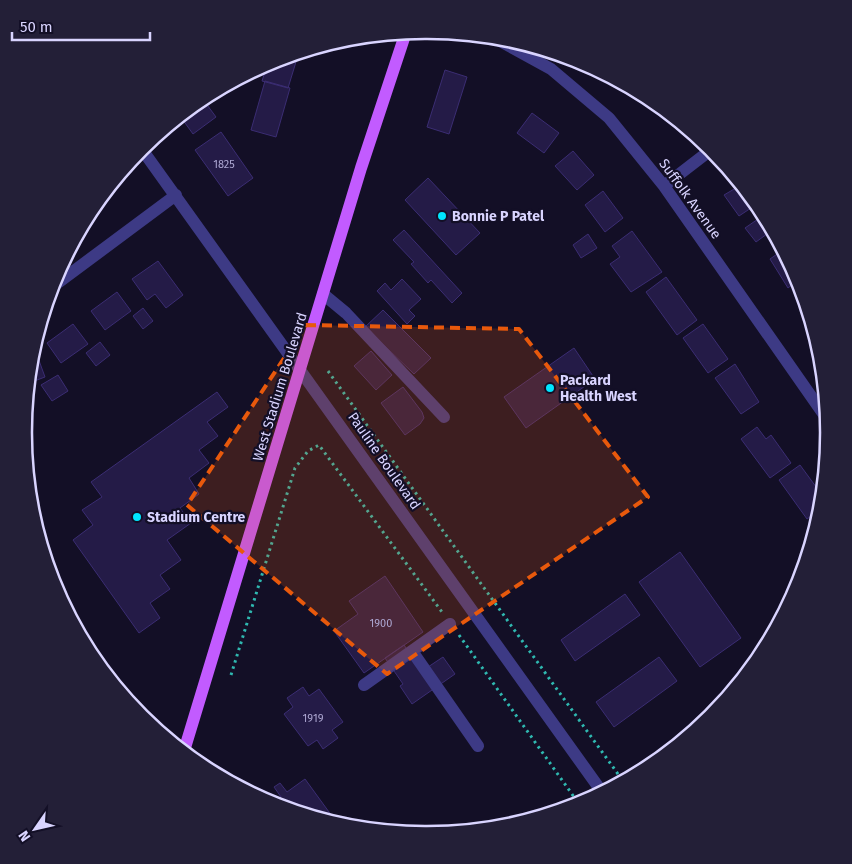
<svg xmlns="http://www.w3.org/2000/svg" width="852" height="864" font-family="'Fira Sans',sans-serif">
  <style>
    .building { fill: #241b47; stroke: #3b2d73 }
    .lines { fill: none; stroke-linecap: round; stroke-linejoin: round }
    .path { stroke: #2fb8b0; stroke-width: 3; stroke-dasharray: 2.5 4; stroke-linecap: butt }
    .minor { stroke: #3d3a85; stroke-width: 12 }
    .major { stroke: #c25bff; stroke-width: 12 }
    .marked { fill: #e8590c; fill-opacity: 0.2; stroke: #e8590c; stroke-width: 4; stroke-dasharray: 10 6; stroke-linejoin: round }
    .poi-dot { fill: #00e5ff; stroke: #130f26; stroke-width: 2 }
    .labels { text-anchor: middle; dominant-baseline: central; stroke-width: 4.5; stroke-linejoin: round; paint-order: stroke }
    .number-label { font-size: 11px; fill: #aca6d1 }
    .street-label { font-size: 14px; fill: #d9d4ff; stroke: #130f26 }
    .poi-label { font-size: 14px; font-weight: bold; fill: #d9d4ff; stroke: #130f26; text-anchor: start }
    .rim { fill: none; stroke: #d9d4ff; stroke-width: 2.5 }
  </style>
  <rect width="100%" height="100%" fill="#130f26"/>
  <!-- building -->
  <path class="building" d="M299,52L288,88L262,81L268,63Z
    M445,70L467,77L449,134L427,127Z
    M265,81L290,88L276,137L251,130Z
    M202,98L216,117L193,134L180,116Z
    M532,113L559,133L544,153L517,133Z
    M221,132L253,178L228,196L195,150Z
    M573,151L594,175L577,190L555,166Z
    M428,178L480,233L456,255L405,200Z
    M741,185L757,204L739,216L724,195Z
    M603,191L623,218L605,232L585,205Z
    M761,217L771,231L756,242L745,228Z
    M404,230L462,293L452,303L431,280L428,283L411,264L414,262L393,240Z
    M632,231L662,272L631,292L610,264L620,257L612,246Z
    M588,234L597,248L581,258L573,245Z
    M783,250L798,280L788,288L770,259Z
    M158,261L183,295L166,308L155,294L147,300L132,279Z
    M666,277L697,320L677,335L646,292Z
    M402,279L421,299L409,310L415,316L407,324L377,291L385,283L391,290Z
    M117,292L131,311L105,330L91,311Z
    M143,308L153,321L143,329L133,316Z
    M383,310L431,358L414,374L365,327Z
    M73,324L88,344L61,363L47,343Z
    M703,324L728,359L708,373L683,338Z
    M100,342L110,355L96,366L86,353Z
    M574,348L595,379L526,428L504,397Z
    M371,351L392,375L376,390L354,366Z
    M37,355L45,377L29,383L31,357Z
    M735,364L759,402L741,414L715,378Z
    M58,375L68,391L52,401L41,385Z
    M403,387L422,412L424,418L420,424L405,435L381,403Z
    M217,392L228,407L207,422L218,436L199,450L209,463L189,478L199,494L180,508L191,523L167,540L181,560L160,575L170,589L150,603L160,618L139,633L73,540L93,525L82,510L102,497L91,482Z
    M757,427L766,439L771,435L791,463L770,478L741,439Z
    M800,465L822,495L821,509L807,519L779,480Z
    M680,552L741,638L700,667L639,582Z
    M385,576L423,632L364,673L334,631L358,614L349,601Z
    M625,594L640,615L575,661L561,640Z
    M404,645L422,671L443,657L455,674L412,704L400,686L403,684L385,658Z
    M659,657L677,681L614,727L596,702Z
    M303,687L309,696L319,689L343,722L332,730L338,738L323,749L317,740L308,746L284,714L293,707L287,698Z
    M305,779L337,823L271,803L281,797L274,787L280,783L287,792Z"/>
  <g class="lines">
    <!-- path -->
    <path class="path" d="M328,371L623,781
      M459,635L579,804
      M231,675L295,468L308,451L319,445L442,612"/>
    <!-- minor -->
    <path class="minor" d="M491,36L551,69L609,118L664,186L827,419
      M141,148L602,792
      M664,186L712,149
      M51,288L176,195
      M323,294L346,313L444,417
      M412,651L478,746
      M364,685L450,624"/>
    <!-- major -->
    <path class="major" d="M184,751L361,168L406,32"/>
  </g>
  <!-- marked area -->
  <path class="marked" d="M306,325L519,329L648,497L387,674L187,505Z"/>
  <!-- markers -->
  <g class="poi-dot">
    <circle cx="442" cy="216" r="5"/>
    <circle cx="550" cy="388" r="5"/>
    <circle cx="137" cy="517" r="5"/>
  </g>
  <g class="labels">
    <!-- number labels -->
    <g class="number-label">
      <text x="224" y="164">1825</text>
      <text x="381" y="623">1900</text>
      <text x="313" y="718">1919</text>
    </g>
    <!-- street labels -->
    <g class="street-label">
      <text transform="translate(690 199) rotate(54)">Suffolk Avenue</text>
      <text transform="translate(280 387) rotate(-73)">West Stadium Boulevard</text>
      <text transform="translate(384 461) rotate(55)">Pauline Boulevard</text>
    </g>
    <!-- poi labels -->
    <g class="poi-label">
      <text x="452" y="216">Bonnie P Patel</text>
      <text x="560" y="380">Packard<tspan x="560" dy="16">Health West</tspan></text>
      <text x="147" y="517">Stadium Centre</text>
    </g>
  </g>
  <!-- crop -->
  <path d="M0 0H852V864H0ZM425 39H427A393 393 0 0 1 820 432V433A393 393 0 0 1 427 826H425A393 393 0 0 1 32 433V432A393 393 0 0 1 425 39Z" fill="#231f37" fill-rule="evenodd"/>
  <path class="rim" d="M425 39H427A393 393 0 0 1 820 432V433A393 393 0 0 1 427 826H425A393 393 0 0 1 32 433V432A393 393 0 0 1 425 39Z"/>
  <!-- north arrow -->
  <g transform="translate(35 829) rotate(236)" stroke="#130f26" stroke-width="4" paint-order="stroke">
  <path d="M0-4L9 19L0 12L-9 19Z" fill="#d9d4ff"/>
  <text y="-8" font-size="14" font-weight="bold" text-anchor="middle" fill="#d9d4ff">N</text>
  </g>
  <!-- scale -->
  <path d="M12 32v8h138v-8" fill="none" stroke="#d9d4ff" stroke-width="2.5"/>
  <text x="20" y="32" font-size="15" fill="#d9d4ff" stroke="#130f26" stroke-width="4" paint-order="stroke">50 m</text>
</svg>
